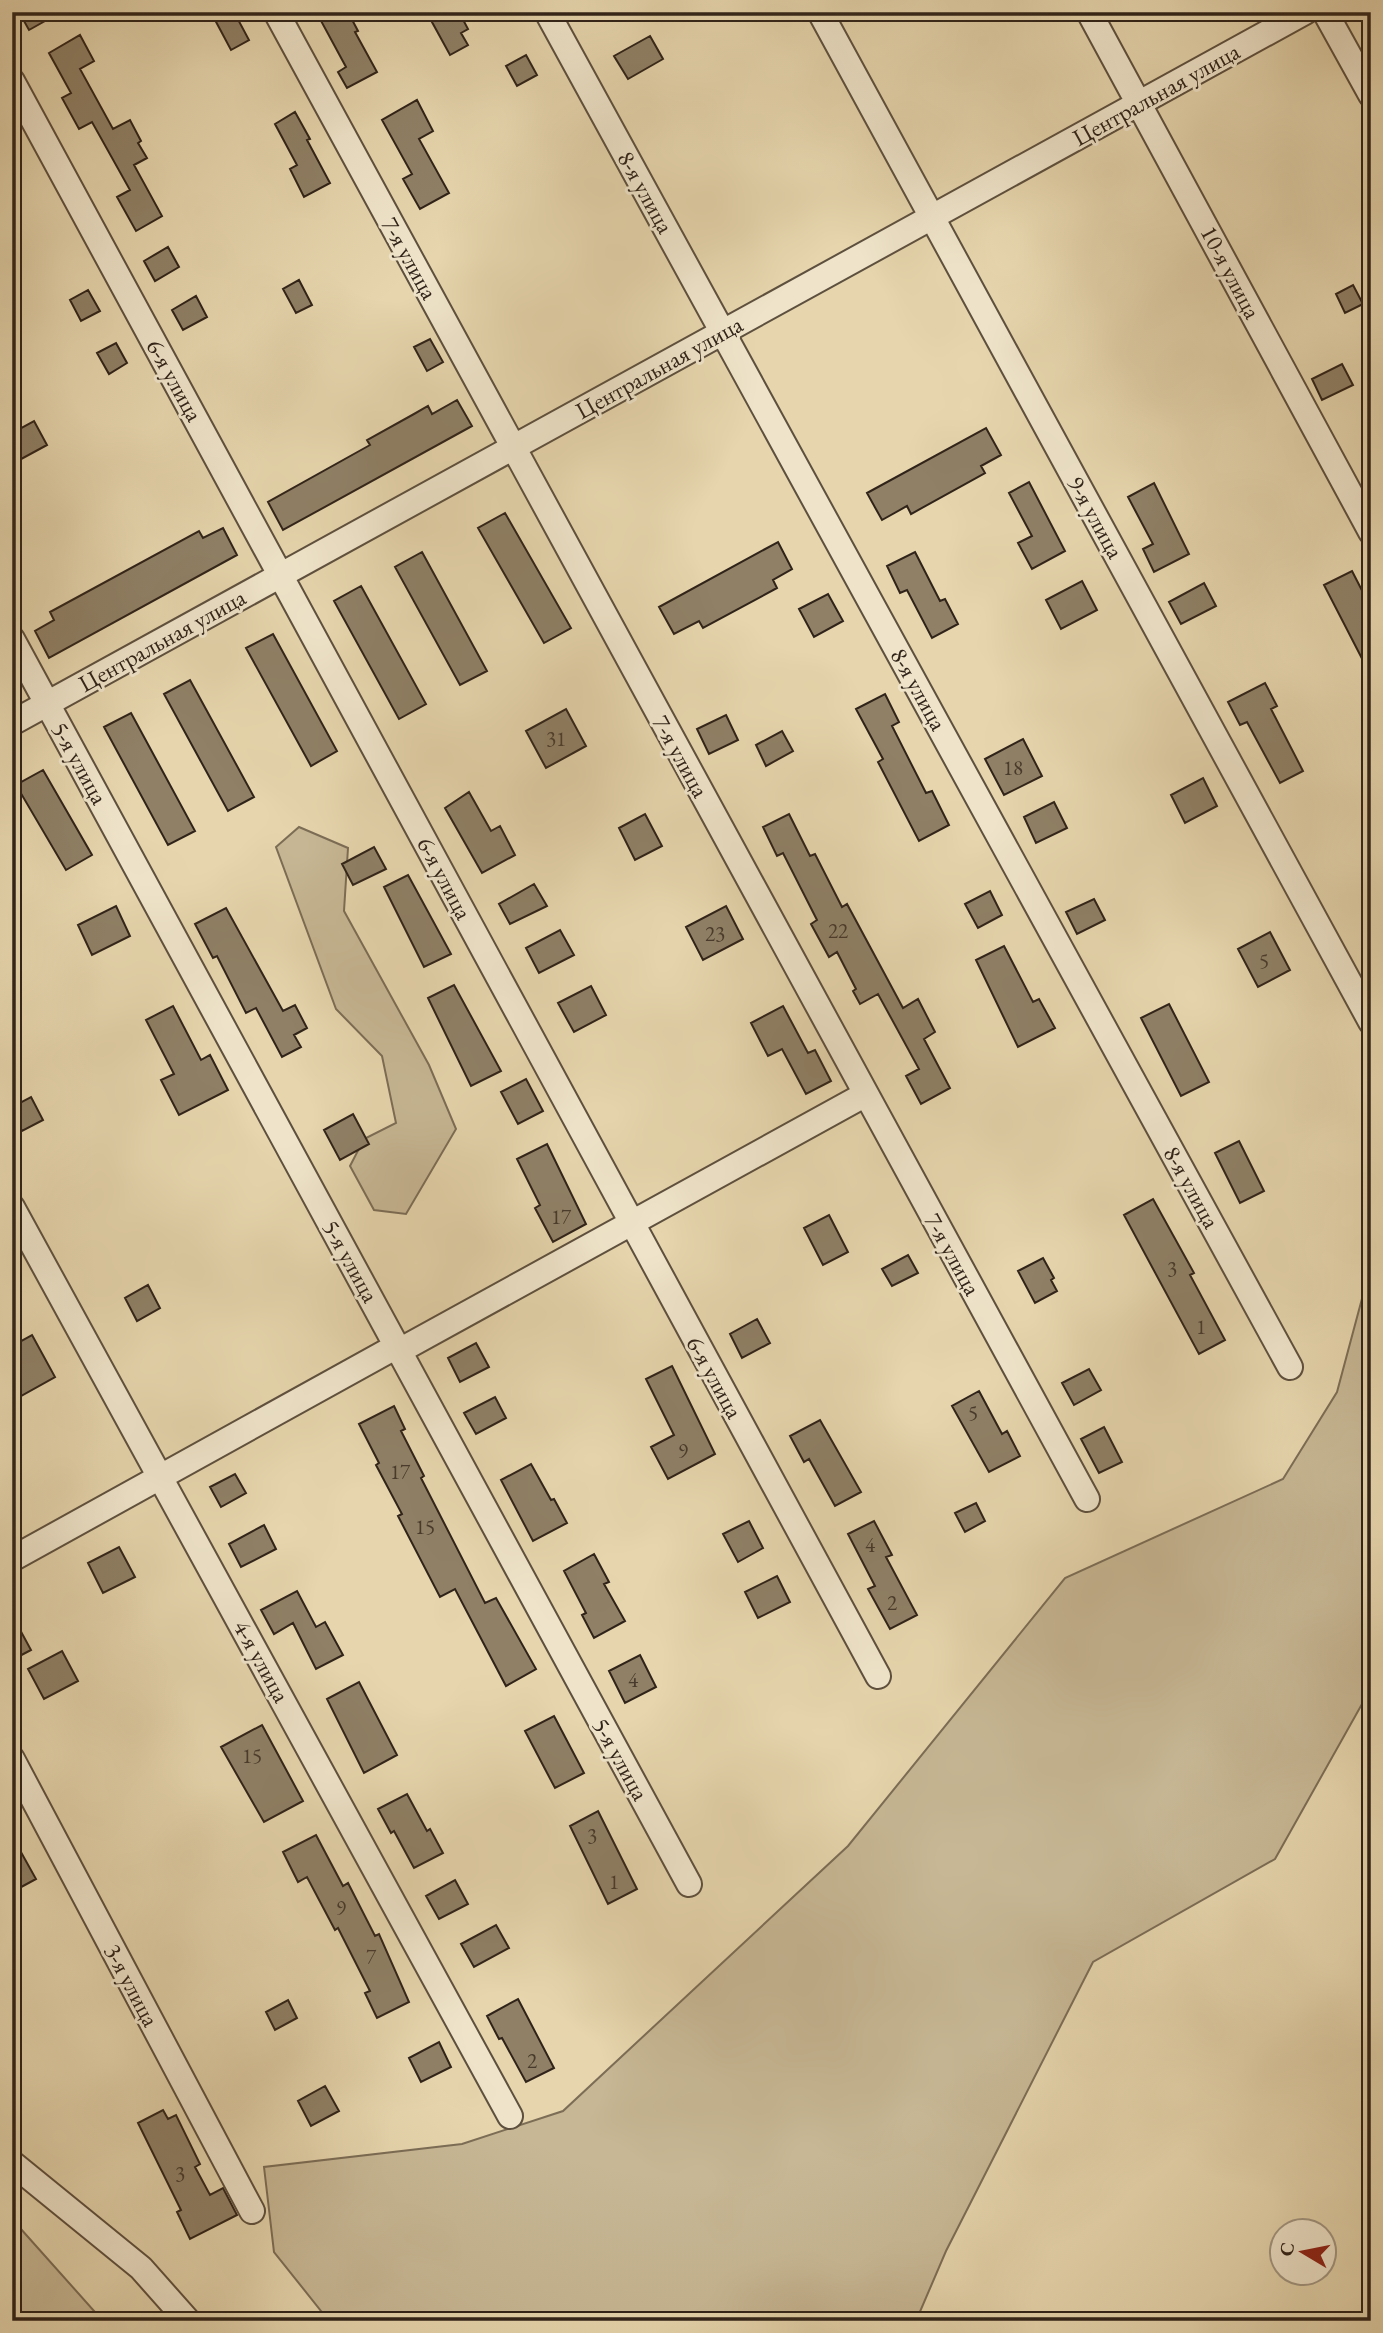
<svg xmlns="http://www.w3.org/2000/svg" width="1383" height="2333" font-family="'EB Garamond',serif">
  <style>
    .green { fill: #c7b794; stroke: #7c6d56; stroke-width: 2 }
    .building { fill: #8f8066; stroke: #302319; stroke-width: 2 }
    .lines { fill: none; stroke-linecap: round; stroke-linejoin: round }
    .minor-casing { stroke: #5e503e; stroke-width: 28 }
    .minor { stroke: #efe4ca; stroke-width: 24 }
    .labels { text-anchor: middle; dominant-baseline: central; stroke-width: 6; stroke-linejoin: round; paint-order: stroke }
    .number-label { font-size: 21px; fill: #483a2c }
    .street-label { font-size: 24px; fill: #302319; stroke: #efe4ca }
  </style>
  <rect width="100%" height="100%" fill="#e6d5ad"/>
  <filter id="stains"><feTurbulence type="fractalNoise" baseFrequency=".00286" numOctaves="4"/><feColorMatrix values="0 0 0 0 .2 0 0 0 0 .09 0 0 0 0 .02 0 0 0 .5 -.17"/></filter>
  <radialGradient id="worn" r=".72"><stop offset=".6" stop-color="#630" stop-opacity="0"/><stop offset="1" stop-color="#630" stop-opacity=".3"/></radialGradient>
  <!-- green -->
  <path class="green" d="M299,827L348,848L344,911L429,1065L456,1129L406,1214L374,1210L350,1166L364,1139L396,1123L382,1056L336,1009L276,847Z
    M1371,1265V1688L1275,1859L1093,1962L946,2251L916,2321H329L274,2252L264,2167L462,2144L563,2111L848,1846L1065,1578L1283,1479L1337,1392Z
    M12,2219L103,2321H12Z"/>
  <!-- building -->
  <path class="building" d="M19,12H61L29,30Z
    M224,12H234L249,40L231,50L214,18Z
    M332,12H348L358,31L355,32L377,72L347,88L338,72L346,67L320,19Z
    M449,12H459L468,29L461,33L468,45L450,55L432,22Z
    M80,35L94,61L80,69L113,129L130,120L141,141L138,143L147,158L134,165L162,216L136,231L117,197L130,190L92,122L79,129L62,98L71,93L49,53Z
    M650,36L663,59L628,79L614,56Z
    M526,55L537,75L517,86L506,66Z
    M417,100L433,131L419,139L449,193L420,209L403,179L412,174L382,120Z
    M295,112L310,139L307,140L330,183L304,197L290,169L297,165L275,124Z
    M168,247L179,267L155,281L144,261Z
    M299,280L312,305L296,313L283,289Z
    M1353,285L1363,304L1345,313L1336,294Z
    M88,290L100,311L81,321L70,300Z
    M196,296L207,317L183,330L172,310Z
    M430,339L443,362L427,371L414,347Z
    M116,343L127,363L109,374L97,353Z
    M1342,364L1353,385L1322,400L1312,379Z
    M457,400L472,426L283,530L268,502L370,445L367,440L414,414L428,406L432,414Z
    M34,421L47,445L12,464V433Z
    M986,428L1001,455L981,466L985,473L911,514L907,506L882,520L867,493Z
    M1029,482L1065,551L1032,569L1018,543L1032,536L1009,493Z
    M1154,483L1189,554L1154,572L1143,549L1153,544L1128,497Z
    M505,513L571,628L544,643L478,528Z
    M223,528L237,555L49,658L35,631L54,620L50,612L199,531L203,538Z
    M778,542L792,569L773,580L777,588L703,628L699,621L674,634L659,607Z
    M422,552L487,671L460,685L395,567Z
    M915,552L940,601L945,599L958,624L932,638L907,590L900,593L887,566Z
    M1352,571L1371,608V676L1324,585Z
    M1082,581L1097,610L1061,629L1046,600Z
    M1204,583L1216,606L1181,624L1169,602Z
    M361,586L426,704L399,719L334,601Z
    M828,594L843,621L814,637L799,609Z
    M273,634L337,751L311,766L246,648Z
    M190,680L254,797L228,811L164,694Z
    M1265,683L1277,706L1271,709L1303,771L1280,783L1247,722L1240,725L1228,702Z
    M885,694L899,722L892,726L926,793L932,791L949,825L919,841L878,762L883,759L856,709Z
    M566,709L586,746L546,768L526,731Z
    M131,713L195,831L168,845L104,727Z
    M726,715L738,740L709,754L697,729Z
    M782,731L793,751L766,766L756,745Z
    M1023,739L1042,776L1004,795L985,759Z
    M43,770L92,855L66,870L16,785Z
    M1203,778L1217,806L1185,823L1171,795Z
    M469,792L491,831L500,826L515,855L482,873L445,808Z
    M1054,802L1067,828L1036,843L1024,817Z
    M645,814L662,846L635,860L619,828Z
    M789,814L810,856L815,854L842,907L847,904L903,1008L918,999L935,1032L924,1039L950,1088L921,1104L906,1076L919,1069L878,994L860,1004L853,991L856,989L837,952L829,957L811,924L817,920L783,853L777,856L763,827Z
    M374,847L386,869L353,885L342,864Z
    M408,875L451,954L424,967L384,887Z
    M534,884L547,906L510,924L499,904Z
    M990,891L1002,915L978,928L965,904Z
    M1094,899L1105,920L1077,934L1066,912Z
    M116,906L130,936L92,955L78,925Z
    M726,906L743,939L703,960L686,927Z
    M226,908L283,1011L295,1005L307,1028L294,1035L301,1047L282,1057L256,1008L246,1013L217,956L213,958L195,924Z
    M560,930L574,955L539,973L526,948Z
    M1270,932L1290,970L1258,987L1238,949Z
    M1004,946L1033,1002L1039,999L1055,1028L1018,1047L976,960Z
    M454,985L501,1071L471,1086L428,998Z
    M591,986L606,1015L574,1032L558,1003Z
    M1169,1004L1209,1082L1181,1096L1141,1018Z
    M173,1006L201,1060L210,1055L228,1090L179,1115L161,1080L174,1074L146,1020Z
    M783,1006L808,1053L815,1050L831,1081L806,1094L782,1049L768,1056L751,1023Z
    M526,1079L543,1111L518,1124L501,1092Z
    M31,1097L43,1120L22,1131L12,1114V1107Z
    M353,1114L369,1144L340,1160L324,1130Z
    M1239,1141L1264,1191L1240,1203L1215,1153Z
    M547,1144L586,1224L553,1242L535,1208L540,1205L517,1159Z
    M1153,1199L1194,1273L1190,1275L1225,1340L1199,1354L1124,1215Z
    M829,1215L848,1252L823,1265L804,1228Z
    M908,1255L918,1273L892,1286L882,1269Z
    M1043,1258L1054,1278L1051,1280L1057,1291L1035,1303L1018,1271Z
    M148,1285L160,1308L137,1321L125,1298Z
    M757,1319L770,1343L742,1358L730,1334Z
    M32,1335L55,1377L12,1401V1346Z
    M476,1343L489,1367L460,1382L448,1358Z
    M672,1366L715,1454L668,1479L651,1447L674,1435L646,1379Z
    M1089,1369L1101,1390L1074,1405L1062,1383Z
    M979,1391L1002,1434L1007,1431L1020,1456L989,1472L952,1406Z
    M495,1397L506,1418L476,1434L464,1413Z
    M394,1406L405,1429L401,1431L424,1476L421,1478L485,1603L496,1598L536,1669L506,1686L455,1589L440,1597L398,1516L402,1514L376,1465L379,1463L359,1424Z
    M820,1420L861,1492L835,1506L809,1459L804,1462L790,1436Z
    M1104,1427L1122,1462L1099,1473L1081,1439Z
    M531,1464L551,1500L554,1499L567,1523L533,1541L501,1480Z
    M235,1474L246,1493L221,1507L210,1487Z
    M976,1503L985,1521L965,1532L955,1513Z
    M749,1521L763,1548L738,1562L723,1534Z
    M874,1521L892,1555L886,1557L917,1615L890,1629L868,1589L875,1586L848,1534Z
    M264,1525L276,1549L241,1567L229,1544Z
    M119,1547L135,1577L103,1593L88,1563Z
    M594,1554L609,1582L604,1584L625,1621L594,1638L582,1615L586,1613L564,1571Z
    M777,1576L790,1602L758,1618L745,1592Z
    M297,1591L316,1627L325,1622L343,1655L316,1669L293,1623L274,1634L261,1610Z
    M12,1615L31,1650L12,1660Z
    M62,1651L78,1681L44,1699L28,1669Z
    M640,1655L656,1687L625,1703L609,1671Z
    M359,1682L397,1755L364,1773L327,1699Z
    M554,1716L584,1773L555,1788L525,1731Z
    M262,1725L303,1801L264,1822L221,1747Z
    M407,1794L427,1831L430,1829L443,1853L414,1868L394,1831L391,1833L378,1809Z
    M598,1811L637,1889L608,1904L570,1826Z
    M316,1835L343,1886L348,1883L375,1936L379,1934L409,2002L377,2018L365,1993L370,1991L338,1928L335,1930L307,1877L298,1882L283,1852Z
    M12,1836L36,1879L12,1892Z
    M455,1880L468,1904L439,1919L426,1896Z
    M496,1925L509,1948L474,1967L461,1944Z
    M518,1999L554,2068L526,2082L502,2038L499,2039L487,2016Z
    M288,2000L297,2018L275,2030L266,2012Z
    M439,2042L451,2067L421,2082L409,2058Z
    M325,2086L339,2111L311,2126L298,2101Z
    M163,2110L168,2119L176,2115L200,2164L195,2167L210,2195L223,2188L237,2215L190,2239L177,2212L181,2210L138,2123Z"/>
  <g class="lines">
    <!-- minor casing -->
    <g class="minor-casing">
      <path id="minor" d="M276,12L1087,1499
        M547,12L1290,1367
        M820,12L1371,1022
        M1089,12L1371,532
        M1325,12L1371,95
        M12,81L878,1676
        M12,639L689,1884
        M12,723L1305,12
        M12,1207L510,2116
        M399,1351L866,1094
        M12,1559L397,1346
        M12,1759L252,2211
        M12,2163L141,2268L188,2321"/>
    </g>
    <!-- minor -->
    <use href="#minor" class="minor"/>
  </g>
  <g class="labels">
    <!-- number labels -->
    <g class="number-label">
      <text x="556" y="738">31</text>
      <text x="1013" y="767">18</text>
      <text x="838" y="930">22</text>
      <text x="715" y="933">23</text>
      <text x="1264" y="960">5</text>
      <text x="561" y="1216">17</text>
      <text x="1172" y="1268">3</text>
      <text x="1201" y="1326">1</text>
      <text x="973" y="1412">5</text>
      <text x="683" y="1450">9</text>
      <text x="400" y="1471">17</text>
      <text x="425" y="1526">15</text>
      <text x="870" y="1544">4</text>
      <text x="892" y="1602">2</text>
      <text x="633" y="1679">4</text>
      <text x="252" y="1755">15</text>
      <text x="592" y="1835">3</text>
      <text x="614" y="1881">1</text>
      <text x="341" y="1907">9</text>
      <text x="371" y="1956">7</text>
      <text x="532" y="2060">2</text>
      <text x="180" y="2173">3</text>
    </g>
    <!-- street labels -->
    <g class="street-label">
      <text transform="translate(1156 94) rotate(-29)">Центральная улица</text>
      <text transform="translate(646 192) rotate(61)">8-я улица</text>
      <text transform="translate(410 258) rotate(61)">7-я улица</text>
      <text transform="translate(1231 272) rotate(62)">10-я улица</text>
      <text transform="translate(659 367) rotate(-29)">Центральная улица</text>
      <text transform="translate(175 380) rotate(61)">6-я улица</text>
      <text transform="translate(1096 517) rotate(61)">9-я улица</text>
      <text transform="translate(162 640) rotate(-29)">Центральная улица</text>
      <text transform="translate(919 689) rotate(61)">8-я улица</text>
      <text transform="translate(681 756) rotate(61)">7-я улица</text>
      <text transform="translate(80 763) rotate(61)">5-я улица</text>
      <text transform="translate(445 878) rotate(62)">6-я улица</text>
      <text transform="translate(1192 1187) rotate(61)">8-я улица</text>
      <text transform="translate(953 1254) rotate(61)">7-я улица</text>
      <text transform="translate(351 1261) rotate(61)">5-я улица</text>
      <text transform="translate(715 1377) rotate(61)">6-я улица</text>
      <text transform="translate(262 1661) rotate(61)">4-я улица</text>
      <text transform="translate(621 1759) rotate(61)">5-я улица</text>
      <text transform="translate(132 1985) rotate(62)">3-я улица</text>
    </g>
  </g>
  <!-- margin -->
  <rect width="1383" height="2333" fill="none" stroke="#e6d5ad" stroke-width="42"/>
  <rect x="14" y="14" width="1355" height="2305" fill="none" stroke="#302319" stroke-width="3.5"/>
  <rect x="21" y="21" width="1341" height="2291" fill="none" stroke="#302319" stroke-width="2"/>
  <!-- north arrow -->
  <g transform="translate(1303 2252) rotate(280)"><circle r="33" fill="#efe4ca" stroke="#a39783" stroke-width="2"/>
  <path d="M0-5L12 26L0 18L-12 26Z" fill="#8f2418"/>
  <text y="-10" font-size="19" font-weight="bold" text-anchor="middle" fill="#302319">С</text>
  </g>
  <rect width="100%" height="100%" filter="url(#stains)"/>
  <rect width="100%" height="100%" fill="url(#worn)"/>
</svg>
